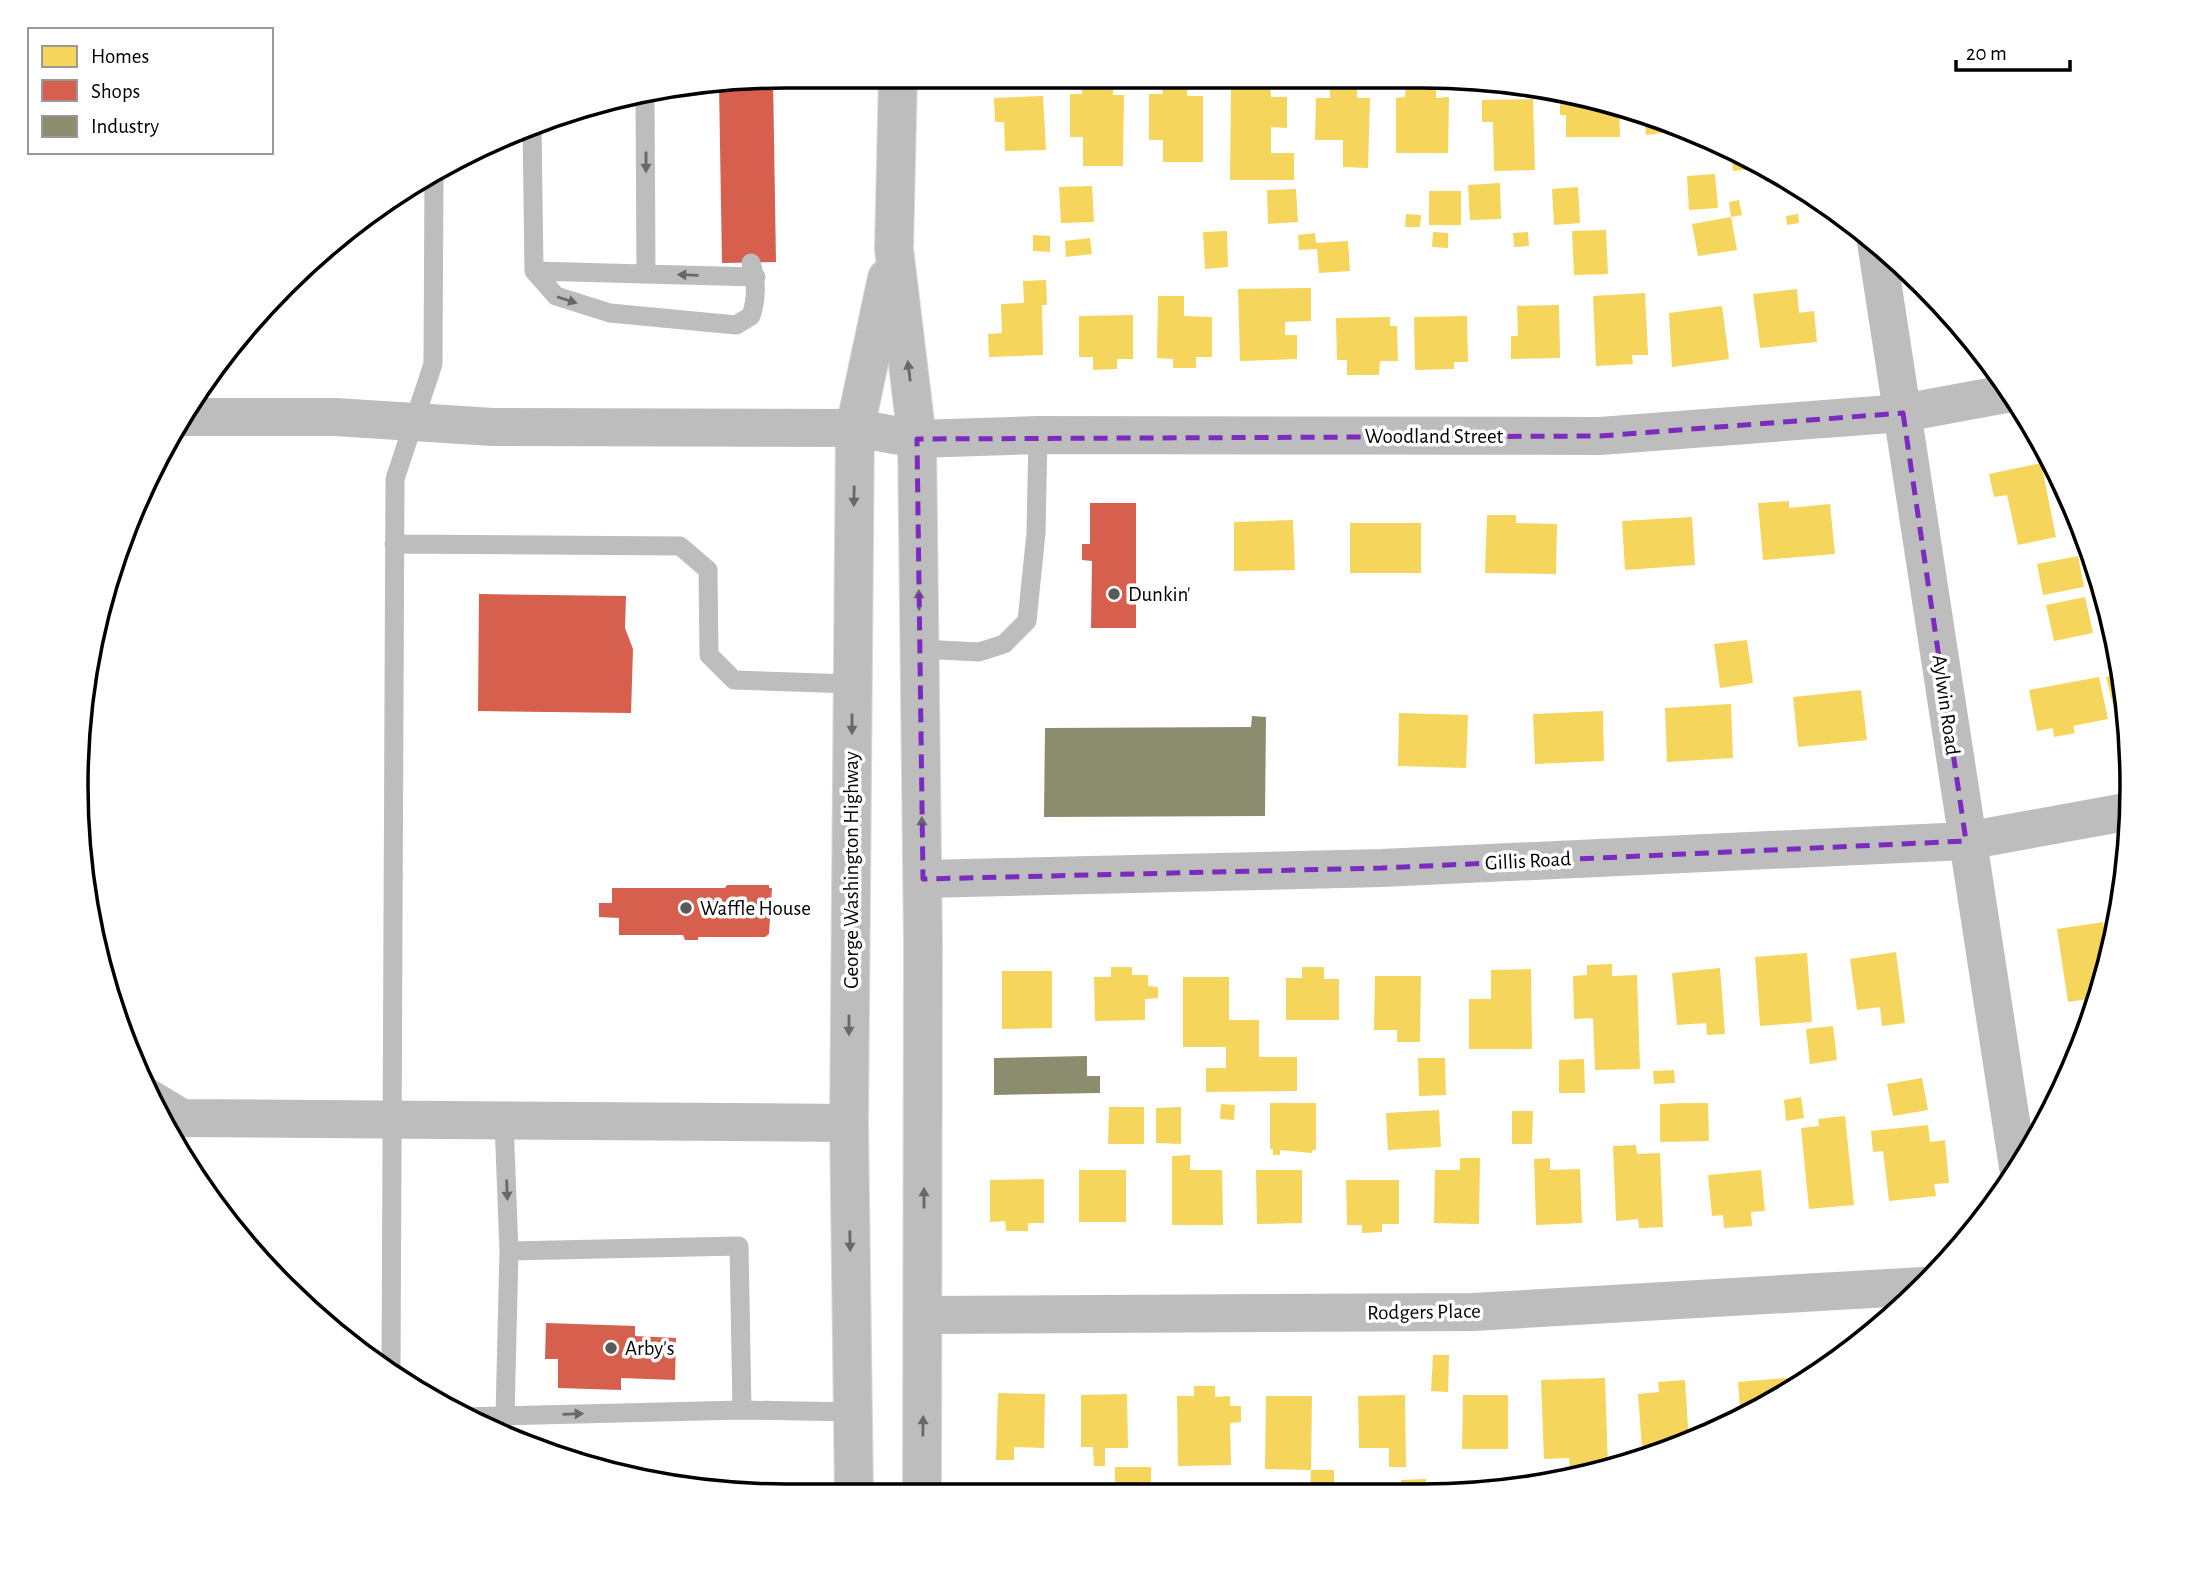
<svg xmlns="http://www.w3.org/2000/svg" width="2208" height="1572" font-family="'Alegreya Sans',sans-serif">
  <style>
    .homes { fill: #f6d55c }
    .shops { fill: #d6604d }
    .industry { fill: #8c8c6e }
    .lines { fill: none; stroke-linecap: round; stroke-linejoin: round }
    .primary-casing { stroke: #dbdbdb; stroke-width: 40 }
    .lane { stroke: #bdbdbd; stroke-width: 19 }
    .street { stroke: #bdbdbd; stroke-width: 38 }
    .primary { stroke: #bdbdbd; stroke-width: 38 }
    .oneway { fill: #686868 }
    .marked { fill: none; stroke: #7b2cbf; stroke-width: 5; stroke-dasharray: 14 9; stroke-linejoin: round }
    .poi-dot { fill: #595959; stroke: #fff; stroke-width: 2.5 }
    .labels { text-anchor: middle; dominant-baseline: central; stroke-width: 7; stroke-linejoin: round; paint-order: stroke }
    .street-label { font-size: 21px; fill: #000; stroke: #fff }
    .poi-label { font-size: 21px; fill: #000; stroke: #fff; text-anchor: start }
    .rim { fill: none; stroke: #000; stroke-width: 3.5 }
  </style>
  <rect width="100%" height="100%" fill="#fff"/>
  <!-- homes -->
  <path class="homes" d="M1082,80H1113V95H1124L1123,166H1083V137H1070V94H1082Z
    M1406,82L1436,83V98L1449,97L1448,153H1396V98L1405,97Z
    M1231,83H1270L1271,97H1287V128L1271,127V153H1294V180H1230Z
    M1162,86L1187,87V96H1203V162H1163V140H1149V94H1163Z
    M1330,88H1357V98H1370L1368,168L1343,167V140H1315L1316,98H1330Z
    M1560,89L1619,107L1620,137H1566V115H1560Z
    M1043,96L1046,150L1005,151L1004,122H995L994,98Z
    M1533,99L1535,170L1494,171L1493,122H1482V100Z
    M1644,114L1694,129L1646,135Z
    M1731,148L1761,162L1771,167L1733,171Z
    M1715,174L1718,208L1689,210L1687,176Z
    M1500,183L1501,219L1470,220L1468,185Z
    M1092,186L1094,222L1061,223L1059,187Z
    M1578,187L1580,223L1554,225L1552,189Z
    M1296,189L1298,222L1268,224L1267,190Z
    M1429,191H1461V225H1429Z
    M1739,200L1742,215L1731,217L1729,202Z
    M1406,214L1421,215L1420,227H1405Z
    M1798,214L1799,223L1787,225L1786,216Z
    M1731,217L1737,250L1698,256L1692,224Z
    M1606,230L1608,274L1574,275L1572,231Z
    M1227,231L1228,267L1205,269L1203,232Z
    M1433,232L1448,233V248L1432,247Z
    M1528,232L1529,246L1514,247L1513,233Z
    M1315,233L1316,243L1348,241L1350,271L1319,273L1317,249L1299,250L1298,235Z
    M1033,235L1050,236V252L1033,251Z
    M1090,238L1092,254L1066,257L1065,241Z
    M1046,280L1047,305H1042L1043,355L989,357L988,334L1002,333L1001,304L1024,303L1023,281Z
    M1311,288V321L1285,322V335H1297V359L1240,361L1238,289Z
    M1797,289L1799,313L1814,311L1817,342L1760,348L1753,294Z
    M1645,293L1648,355H1632L1633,364L1596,366L1593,296Z
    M1158,296H1184V316L1212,317V357H1196V368H1173V359L1157,358Z
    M1559,305L1560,358L1511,359V336H1518L1517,306Z
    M1722,306L1729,359L1672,367L1669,313Z
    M1133,315V359H1117V369L1093,370V357H1079V316Z
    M1467,316L1468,362H1454V369L1415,370L1414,317Z
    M1390,317V326H1397L1398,361H1380L1379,375H1347V360H1337L1336,318Z
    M2041,463L2056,537L2018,545L2007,495L1994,497L1989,474Z
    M1789,501V508L1830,504L1835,554L1763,560L1758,503Z
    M1487,515H1516V523L1557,524L1556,574L1485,573Z
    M1692,517L1695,565L1625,570L1622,521Z
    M1293,520L1295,570L1234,571V522Z
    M1350,523H1421V573H1350Z
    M2078,556L2084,587L2043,595L2037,564Z
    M2095,569H2098L2101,585H2098Z
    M2085,597L2093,633L2054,641L2046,605Z
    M1747,640L1753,683L1720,688L1714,644Z
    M2122,673L2127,714L2116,717L2106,677Z
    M2099,677L2108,719L2073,726L2075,733L2054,737L2053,728L2037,731L2029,690Z
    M1861,690L1867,740L1798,747L1793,697Z
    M1731,704L1733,758L1667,762L1665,708Z
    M1603,711L1604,761L1535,764L1533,714Z
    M1399,713L1468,715L1466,768L1398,766Z
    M2103,922L2110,964L2091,1017L2088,999L2068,1002L2057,929Z
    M1896,952L1905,1023L1882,1026L1880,1007L1857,1010L1850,959Z
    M1807,953L1812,1022L1760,1026L1755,957Z
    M1612,964V976L1637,975L1640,1069L1595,1070L1593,1018L1574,1019L1573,976L1587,975V965Z
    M1111,967H1132V975H1148V986L1158,987V998L1145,999V1020L1095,1021L1094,977H1111Z
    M1302,967H1324V979H1339V1020H1286V978H1302Z
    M1720,968L1725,1034L1707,1035L1706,1023L1677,1025L1672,973Z
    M1531,969L1532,1049H1469V999H1491V970Z
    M1002,971H1052V1028L1002,1029Z
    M1375,976H1421L1420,1042H1397V1030H1374Z
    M1183,977H1229V1020H1259V1057H1297V1091L1206,1092V1068H1226V1047H1183Z
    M1833,1026L1837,1060L1810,1064L1806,1029Z
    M1418,1058H1445L1446,1095L1419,1096Z
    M1584,1059L1585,1093H1559V1060Z
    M1674,1070L1675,1083L1654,1084L1653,1071Z
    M1922,1078L1928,1110L1893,1116L1887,1084Z
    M1801,1097L1804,1118L1786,1121L1784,1100Z
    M1270,1103H1316V1150H1312V1153L1280,1150V1155H1273V1149H1270Z
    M1682,1103H1708L1709,1141L1660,1142V1104Z
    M1221,1104L1235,1105L1234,1120L1220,1119Z
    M1109,1107H1144V1144H1108Z
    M1181,1107V1144L1156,1143V1108Z
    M1439,1110L1441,1147L1388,1150L1386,1113Z
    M1512,1111H1533L1532,1144H1512Z
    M1845,1116L1854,1205L1809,1209L1801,1128L1819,1126L1818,1119Z
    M1928,1125L1930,1142L1945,1140L1949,1183L1934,1184L1936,1196L1889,1201L1883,1151L1873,1152L1871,1131Z
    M1636,1145L1637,1154L1660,1153L1663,1227L1639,1228L1638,1219L1616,1221L1613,1146Z
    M1190,1155V1170H1222L1223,1225H1172V1156Z
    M1460,1158H1480L1479,1224L1434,1223L1435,1170H1460Z
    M1550,1158V1170L1580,1169L1582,1223L1536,1225L1534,1159Z
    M1079,1170H1126V1222H1079Z
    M1256,1170H1302V1223L1257,1224Z
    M1761,1170L1765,1211L1751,1212L1752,1226L1724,1228L1723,1215L1712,1216L1708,1175Z
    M1044,1179V1223H1028V1231H1006L1005,1221L990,1222V1180Z
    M1346,1180H1399V1224H1382V1232L1362,1233V1225H1347Z
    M1852,1346L1836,1357L1835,1348Z
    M1433,1355H1449L1448,1392L1431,1391Z
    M1605,1378L1608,1467L1570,1469L1569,1458L1544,1459L1541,1380Z
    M1787,1378L1788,1389L1741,1420L1738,1382Z
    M1685,1380L1689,1443L1643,1461L1638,1394L1659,1392L1658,1382Z
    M1194,1386H1215V1397L1230,1396V1406H1241V1422L1230,1423L1231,1465L1178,1466L1177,1396H1194Z
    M998,1393L1045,1394L1044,1448L1014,1447V1460H996Z
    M1127,1394L1128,1448H1105V1466H1094L1093,1447H1081V1395Z
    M1405,1395L1406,1467H1389V1448H1359L1358,1396Z
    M1463,1395H1508V1449H1462Z
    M1266,1396H1312L1311,1470L1265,1469Z
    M1115,1467H1151V1493H1115Z
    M1311,1470H1334V1492H1310Z
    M1560,1472V1480L1537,1485V1473Z
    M1426,1479V1491H1402L1401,1480Z"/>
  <!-- shops -->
  <path class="shops" d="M773,77L776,262L722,263L719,84Z
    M1090,503H1136V628H1091L1092,561L1082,560V544H1090Z
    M479,594L626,596L625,628L633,649L631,713L478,711Z
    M727,885H769V888H772L769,934L765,937H698V940H685L683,935H619V918L599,917V903H612V888H725Z
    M546,1323L635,1326V1336L676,1338L675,1380L621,1378V1390L558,1388V1359H545Z"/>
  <!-- industry -->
  <path class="industry" d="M1252,716L1266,717L1265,816L1044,817L1045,728L1251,727Z
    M1087,1056V1076H1100V1093L994,1095V1058Z"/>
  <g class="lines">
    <!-- primary casing -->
    <g class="primary-casing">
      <path id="primary" d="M898,75L894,249L917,439L923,944L922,1494
        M854,1495L849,1123L855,428L887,278"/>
    </g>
    <!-- lane -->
    <path class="lane" d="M645,94L646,273
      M532,123L534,271L556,296L610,313L736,325L751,316C757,298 757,281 751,263
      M534,271L756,277
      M394,544L680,546L708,570L709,655L734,680L852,684
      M920,649L979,652L1004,644L1027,621L1036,533L1038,435
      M504,1122L509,1251L505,1416
      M509,1251L739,1246L742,1410
      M391,1373L395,479L433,364L434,172
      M461,1417L742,1410L853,1412"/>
    <!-- street -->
    <path class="street" d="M1876,242L2018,1167
      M181,417H335L493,427L855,428L917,439L1038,435L1600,436L1903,413L2011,393
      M923,879L1382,868L1966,841L2131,811
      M147,1097L182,1118L849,1123
      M924,1315L1473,1312L1923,1286"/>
    <!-- primary -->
    <use href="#primary" class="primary"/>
  </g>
  <!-- one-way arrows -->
  <defs><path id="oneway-solid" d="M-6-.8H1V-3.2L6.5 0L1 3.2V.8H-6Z" transform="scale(1.75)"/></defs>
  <g class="oneway">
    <use href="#oneway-solid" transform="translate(646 162) rotate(90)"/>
    <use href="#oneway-solid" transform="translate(688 275) rotate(-178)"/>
    <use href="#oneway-solid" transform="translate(567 300) rotate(18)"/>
    <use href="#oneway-solid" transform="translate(909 371) rotate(-97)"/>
    <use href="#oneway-solid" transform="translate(854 496) rotate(91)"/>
    <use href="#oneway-solid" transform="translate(919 600) rotate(-91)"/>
    <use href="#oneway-solid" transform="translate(852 724) rotate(90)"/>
    <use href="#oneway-solid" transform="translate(922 827) rotate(-91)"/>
    <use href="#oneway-solid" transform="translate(849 1025) rotate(90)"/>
    <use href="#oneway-solid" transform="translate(507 1190) rotate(88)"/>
    <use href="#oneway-solid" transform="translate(924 1198) rotate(-90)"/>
    <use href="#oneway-solid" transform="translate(850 1241) rotate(89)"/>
    <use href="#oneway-solid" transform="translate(573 1414) rotate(-2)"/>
    <use href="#oneway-solid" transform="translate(923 1426) rotate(-89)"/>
  </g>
  <!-- marked area -->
  <path class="marked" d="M1903,413L1966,841L1382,868L923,879L917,439L1600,436Z"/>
  <!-- markers -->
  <g class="poi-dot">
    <circle cx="1114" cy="594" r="7"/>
    <circle cx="686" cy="908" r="7"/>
    <circle cx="611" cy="1348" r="7"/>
  </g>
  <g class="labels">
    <!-- street labels -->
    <g class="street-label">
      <text x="1434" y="436">Woodland Street</text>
      <text transform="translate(1946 705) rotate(82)">Aylwin Road</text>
      <text transform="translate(1528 861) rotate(-3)">Gillis Road</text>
      <text transform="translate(851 870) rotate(-90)">George Washington Highway</text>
      <text transform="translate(1424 1312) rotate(-1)">Rodgers Place</text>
    </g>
    <!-- poi labels -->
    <g class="poi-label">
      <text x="1128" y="594">Dunkin'</text>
      <text x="700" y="908">Waffle House</text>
      <text x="625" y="1348">Arby's</text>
    </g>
  </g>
  <!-- crop -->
  <path d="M0 0H2208V1572H0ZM786 88H1422A698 698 0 0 1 2120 786V786A698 698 0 0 1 1422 1484H786A698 698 0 0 1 88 786V786A698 698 0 0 1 786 88Z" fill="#fff" fill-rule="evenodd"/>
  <path class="rim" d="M786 88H1422A698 698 0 0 1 2120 786V786A698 698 0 0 1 1422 1484H786A698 698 0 0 1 88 786V786A698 698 0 0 1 786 88Z"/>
  <!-- legend -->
  <rect x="28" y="28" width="245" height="126" fill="#ffffff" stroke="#999999" stroke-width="2"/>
  <rect x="42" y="46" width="35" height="21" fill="#f6d55c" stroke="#999999" stroke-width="2"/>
  <text x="91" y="63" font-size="21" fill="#000000">Homes</text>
  <rect x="42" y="80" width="35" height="21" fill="#d6604d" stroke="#999999" stroke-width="2"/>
  <text x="91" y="98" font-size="21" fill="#000000">Shops</text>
  <rect x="42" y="116" width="35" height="21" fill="#8c8c6e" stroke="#999999" stroke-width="2"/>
  <text x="91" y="133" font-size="21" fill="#000000">Industry</text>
  <!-- scale -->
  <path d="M1956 60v10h114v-10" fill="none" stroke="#000000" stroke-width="3.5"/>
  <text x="1966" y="60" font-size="21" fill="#000000" stroke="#ffffff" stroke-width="5" paint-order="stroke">20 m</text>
</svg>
